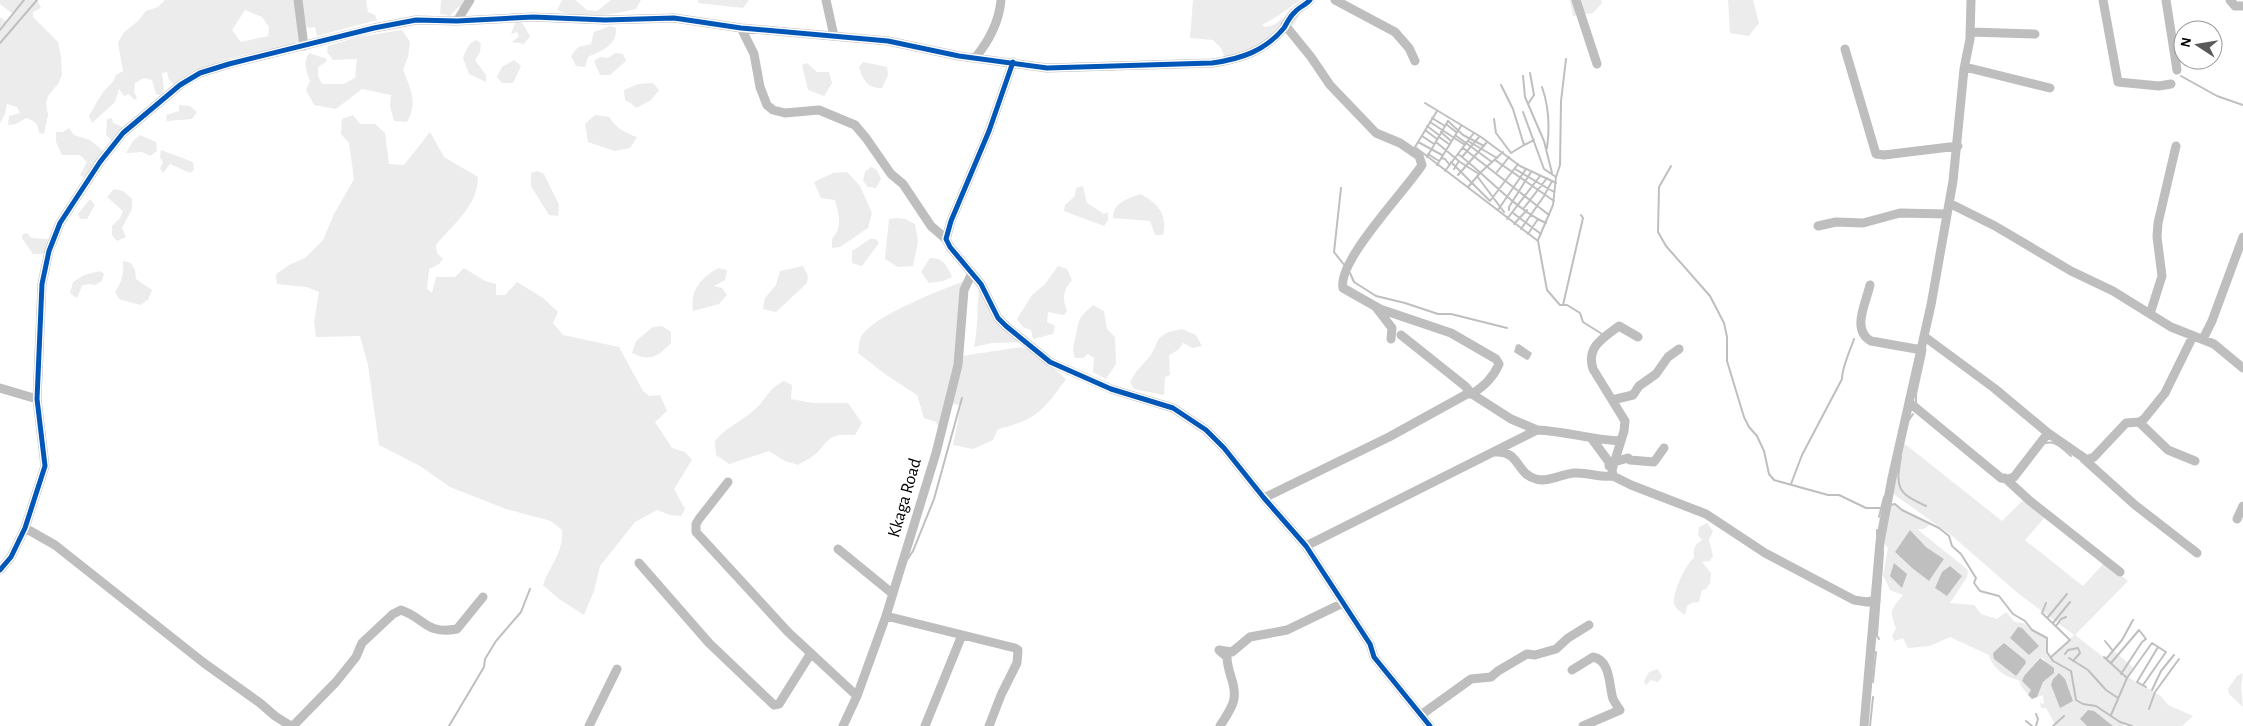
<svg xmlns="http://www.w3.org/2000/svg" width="2243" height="726" font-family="'Alegreya Sans',sans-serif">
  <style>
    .green { fill: #ececec; fill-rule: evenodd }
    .water { fill: #bfbfbf }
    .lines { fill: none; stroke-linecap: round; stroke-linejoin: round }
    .stream { stroke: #bfbfbf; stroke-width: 2 }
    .minor { stroke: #bebebe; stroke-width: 9 }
    .cycleway-casing { stroke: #fff; stroke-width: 8 }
    .cycleway { stroke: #0057b8; stroke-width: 5 }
    .labels { text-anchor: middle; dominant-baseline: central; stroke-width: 4; stroke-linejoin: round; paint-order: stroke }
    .street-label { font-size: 18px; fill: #000; stroke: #fff }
  </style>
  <rect width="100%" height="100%" fill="#fff"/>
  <!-- green -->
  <path class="green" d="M0,0H37L41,8L33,12V17L58,42L61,57L62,75L58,84L48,96L46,103L48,115L44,134L39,133C38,123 35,121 26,118L16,124L8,125L9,116L20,113L17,107L7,104L5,114L0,123V17L7,22L13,14L0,4Z
    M165,0H366L368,12L375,15L377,20L317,36L315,27L307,28L303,12L301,46C252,53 217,55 176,86L169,80L167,72L162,73L164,89L162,96L156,94L152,80L144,78L135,83L134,92L137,98L134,100L129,94L124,96L119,89L115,102L92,123L89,116C94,108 98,99 104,91C109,85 113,84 116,75L123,71L118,43L124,32L137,22L146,11L158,7ZM245,10L262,17L269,27L268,36L241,42L232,30Z
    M441,0H476L457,8L450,16L440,14Z
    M562,0H575L587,10L597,11L611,0H641L636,9C611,14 581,22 557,10Z
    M698,0H749L743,8L698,3Z
    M1193,0H1301C1288,8 1277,18 1263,24L1264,27L1274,25L1301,4C1301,38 1250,50 1225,59L1221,48L1213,40L1190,38Z
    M1570,0H1601L1602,3L1593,13L1573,16Z
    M1728,0H1753L1759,23L1749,36L1730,33Z
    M516,21H521L530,36L524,44L512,42L519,36L517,32L511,34Z
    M610,26L616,28C617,45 602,51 588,57L585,67L576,66L571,56L578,47L591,44L594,32Z
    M402,30L410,42L408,57L403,70C411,90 418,102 407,122L394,121L390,106L391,95L362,89L336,109L314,105L306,90L310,81C306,71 303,62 309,53L327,59L326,62L318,67V76L322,84H343L355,78L357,59L333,60L327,52L328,46L358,37Z
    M477,40L481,44L480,52L475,60L486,75V82L469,74L463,58C466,51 468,42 477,40Z
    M615,53L623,54L626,61L610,75H600L594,61L600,57L608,58Z
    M514,60L521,66L513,83H502L497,77L502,67Z
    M863,62L887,67L888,75L882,88C867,88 863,80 859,67Z
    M807,63L817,72H829L832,83L824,96L808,90L802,65Z
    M653,83L659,90L651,100L636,108L631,103L625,100L624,90L638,84Z
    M179,105L190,106L197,112L192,119L167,121L166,115L179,111Z
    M353,115L360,124H375L385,133L389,164L404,165L430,132L444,157L478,177C478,206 453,224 436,245L437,253L443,259L439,264L429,269L427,289L432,293L436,277H455L464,268L485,281L496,284V295H505L517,282L543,298L558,312L553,323L563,335L619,347L643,391L649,396L660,395L667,411L655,422L672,448L685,452L692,460L674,489L685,509L681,516L670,515L657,510L635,522L600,566L594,591L584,615L559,599L543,585C550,565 564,552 562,530L551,521L506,509L450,487L420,466L379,445L368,365L360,336L316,337L314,322L319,292L306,287L277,284L276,274L289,265L305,258L323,240L334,214L354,179L349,143L341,134L342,119Z
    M595,115L609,117C616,128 625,133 637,137L630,148L615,151L588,142L585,124Z
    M112,118L113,123L125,128L113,141L106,135L107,119Z
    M69,128L74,135L90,140L107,154L89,180L80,175L87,162L80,155H62L56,142V132H63Z
    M140,135L156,142L157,151L150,156L142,152L126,153L133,141Z
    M161,150L193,162L194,170L190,173L170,164L163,173L160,168L163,163L160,157Z
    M871,167L877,170L881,179L876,188L868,187L863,181L865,172Z
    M537,171L544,174L559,205L558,216L549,215L531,186V173Z
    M847,172L860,186L872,213L868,228L840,247L832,248V239C843,226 839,216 835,200L821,198L814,182L833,173Z
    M1083,186L1087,203L1104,214L1108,212V220L1104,226L1064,211L1065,205L1075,196L1076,188Z
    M114,189L123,191L132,199V209L122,228L126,237L117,241L112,235V226L120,218L123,211L107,197Z
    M1140,194C1158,202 1168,216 1163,235H1155L1150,221L1113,218C1113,202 1128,199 1140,194Z
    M90,199L95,205L87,219H80L78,214Z
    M897,218L905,219L915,224L918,241L913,266L898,267L885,259L889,219Z
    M27,233L31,238L49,239L51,245L43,254H33L22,238L23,234Z
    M870,239H876L879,243L862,266L852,263V251Z
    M930,258C943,258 947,265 952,277L943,281L929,283L921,272Z
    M123,261L131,263L135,270L136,279L152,290L148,300L140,305L119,299L115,292C122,282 124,274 123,261Z
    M803,266L808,276L807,283L776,312L763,309L765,298L776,285L780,271Z
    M1058,266L1067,269L1072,280C1063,290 1062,299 1067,311L1064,315L1048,312L1047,322L1055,326L1053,334L1033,339L1031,330L1023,327L1017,319L1032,295L1045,284Z
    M718,268L727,270L725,280L714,286L722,288L727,295L719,304L693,311C690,290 701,278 718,268Z
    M100,271L104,274L102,281L95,285L88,284L82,286L77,298L70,293L73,282L84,275Z
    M968,280L962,356L1022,347L1034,352L1066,379C1045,409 1035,421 998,429L993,440L973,449L953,445L961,405L950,404L941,433L936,422L924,418L917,395L885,374L858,353C859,348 859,341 861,337C872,316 945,288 968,280Z
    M979,288L995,313L1023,342L992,343L974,347C978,328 977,308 979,288Z
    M1093,305L1104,311L1107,329L1115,337L1116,364L1106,379L1093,372L1094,358L1088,354L1083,358H1075C1072,349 1073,348 1075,339C1080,319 1076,320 1093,305Z
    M662,326L671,332V343C657,357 651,362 632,353L636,341L653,327Z
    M1182,329L1196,335L1202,346L1193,348L1183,343L1178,350L1169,355L1170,375L1165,377L1164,395L1134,389L1130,382L1136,372L1151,355L1159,338L1168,332Z
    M784,381L792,385L791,399L813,403H848L862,423L855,435C832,434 832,435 818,452C813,457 804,461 798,465L785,461L769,451L729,464L716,455L715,441C725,428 740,422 753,411C767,400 766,390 784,381Z
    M1905,444L2002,521L2025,498L2046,516L2025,540L2083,586L2105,562L2128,581L2075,635L2106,659L2114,651L2133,667L2128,677L2161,696L2168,705L2193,716L2182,726H2129L2125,723L2123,726H2113L2106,721L2080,719L2087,726H2056L2046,708H2041L2040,703L2044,704L2043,695L2037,697L2043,682L2054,673L2043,658H2039L2024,676L2022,681L2031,690L2028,695L2021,686L2019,680C2006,678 1992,668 1989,655L1950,637L1930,646L1908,648L1903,638L1895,641L1892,636L1896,628C1889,610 1891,610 1903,595L1890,590L1883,575L1888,548L1883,542L1890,505L1895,504L1902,510L1930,524L1924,529H1917L1968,570L1967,577L1950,603L1974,605L1981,614L1997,619L2006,612L2015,622L2023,623L2047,638V652L2051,657L2074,635L2019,594L1951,535L1892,493L1903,446ZM1910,530L1926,547L1944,559L1929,581L1912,568L1895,552Z
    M1707,523L1713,531L1709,540L1713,556L1710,561L1702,562L1711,573L1710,583L1706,589L1702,590L1699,602L1692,603L1687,606L1685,615C1681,612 1676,609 1674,604C1672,594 1686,563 1694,558C1693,549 1694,545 1702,540L1698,535L1699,527Z
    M1658,669L1662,677L1658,682L1651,680L1646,685L1644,681L1649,672Z
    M2243,673L2241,686L2243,707L2229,694L2228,689L2237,676Z"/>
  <!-- water -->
  <path class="water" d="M1519,344L1532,353L1529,359L1527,360L1514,352L1516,345Z
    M1910,530L1926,547L1944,559L1929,581L1912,568L1895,552Z
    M1894,563L1907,574L1902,588L1890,576Z
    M1950,566L1962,576L1947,596L1935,588L1942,572Z
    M2018,627L2022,628L2039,646L2029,655L2010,638Z
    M2004,643L2025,660L2026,663L2016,676L1994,659L1993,653Z
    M2040,658L2054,668V673L2043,682L2037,697L2032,699L2028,695L2031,690L2022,681L2024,676Z
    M2059,673L2065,679L2073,701L2060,708L2051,685L2053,679Z
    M2088,710L2094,711L2113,726H2087L2080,719Z"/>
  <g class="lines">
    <!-- stream -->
    <path class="stream" d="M0,30L24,0
      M0,43L37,0
      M1523,76L1525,97L1544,141L1552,173
      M2181,76L2217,96L2243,105
      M1501,85L1513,109L1524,145L1534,140
      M1542,87C1549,107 1550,127 1547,148
      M1425,103L1481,137L1520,166L1552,181
      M1528,104L1534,95L1530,73
      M1437,111L1415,147L1538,241L1547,290L1560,305H1567L1580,313L1583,322L1602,334
      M1523,112L1544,169L1556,177L1553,205L1538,240
      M1432,118L1445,126
      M1494,119L1496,133L1511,153L1524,145
      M1448,121L1463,135L1484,146
      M1430,122L1465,145
      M1446,124L1456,132
      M1427,126L1439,135
      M1425,130L1437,139
      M1441,132L1451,141
      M1455,135L1492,162
      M1422,136L1434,144
      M1439,137L1449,144
      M1468,141L1497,158
      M1418,142L1442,155
      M1436,142L1460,162L1479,174
      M1463,148L1549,215
      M1428,154L1439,161
      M1458,154C1486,175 1515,209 1546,223
      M1427,157L1448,121
      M1462,157L1479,137
      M1441,158L1445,159L1449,164
      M1495,160L1554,201
      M1451,162L1489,200
      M1437,165L1461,126
      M1671,166L1659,187L1658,232L1666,246L1710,296L1724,323L1727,337V361L1744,417L1749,427L1757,436L1764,451L1769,474L1774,480L1828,495H1839L1866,508H1882
      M1454,169L1459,161
      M1515,169L1554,192
      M1445,171L1473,134
      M1497,172L1509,157
      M1458,175L1487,142
      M1477,176L1504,212
      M1556,177L1560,165L1561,101L1566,59
      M1468,187L1481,172L1503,152
      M1341,188L1334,252L1345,266
      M1490,201L1518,164
      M1524,208L1547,178
      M1498,210L1526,169
      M1509,210V207L1531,172
      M1513,213L1541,234
      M1507,219L1540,176
      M1514,224L1527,210
      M1521,229L1544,196L1552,181L1556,183
      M1528,234L1538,219
      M1350,273L1354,282L1376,296L1405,303L1438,314H1451L1507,328
      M1563,305L1583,218L1581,215
      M1916,404V394L1925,353
      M1909,420L1913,414
      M2046,443C2056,440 2064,450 2071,456
      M1901,457C1895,489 1898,493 1926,506
      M1791,484L1802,455L1842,379C1842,367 1850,351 1854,339
      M1890,505L1895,504L1902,510L1939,528L1949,536L1952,546L1961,554L1976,578L1974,583L1980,591L1999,596L2013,614L2025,621L2032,630L2047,638V652L2053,661L2071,671L2076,700L2083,704L2096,706L2120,722L2132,726
      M1879,517L1884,497
      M1877,536V530
      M907,560L913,551L934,499L962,398
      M2046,603L2042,613L2070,640L2051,657
      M2048,617L2067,594
      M2053,623L2070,602
      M2056,626L2061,619L2066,617
      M1879,639L1877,636L1883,552
      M2105,641L2113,651
      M2065,654L2068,650L2078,648L2080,653L2073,661
      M2104,657L2127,678L2111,715
      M2069,658L2088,670L2106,690L2118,698
      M2106,659L2122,640L2133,620
      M2111,663L2139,630L2146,639L2142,642L2121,674
      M2127,678L2152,643L2166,652L2143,685
      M1873,682L1876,652
      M2146,687L2137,682L2158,647
      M2152,690L2161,671L2174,655
      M2149,709L2155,692L2179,659
      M2036,714L2038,719L2036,726
      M2026,721L2032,726
      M449,726L484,667L485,659L496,641L521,612L530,589
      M1870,726L1873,697
      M2053,726L2064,716"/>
    <!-- minor -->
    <path class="minor" d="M298,0L304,46
      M826,0L834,36
      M1335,0L1395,32L1409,48L1415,61
      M1576,0L1597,64
      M2103,0L2118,82L2159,86L2171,84
      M2166,0L2177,70
      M2230,0L2235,6H2243
      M457,21L470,0
      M1285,25L1311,57L1330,85L1376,133L1400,143L1419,156L1422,165C1406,190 1337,261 1343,288L1380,309L1451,333L1496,359L1499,364C1493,378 1484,386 1472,394L1465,386L1401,335
      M741,28L754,54L760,87L767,105L773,110L785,113L819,110L855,125L866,138L891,174L903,184L931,226L946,239
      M1970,32L2035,34
      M1845,49L1876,154L1884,155L1958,146
      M975,58C989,41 999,23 1001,0
      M1013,62L989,131L951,221L946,239L950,247L981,284L998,318L1006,326L1050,362L1111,389L1173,408L1206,430L1224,448L1264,498L1306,546L1370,644L1374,657L1430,726
      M1965,67L2050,88
      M1949,203L1995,226L2071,271L2113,291L2171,327L2214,344L2243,368
      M1818,226L1836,222L1863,223L1900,213L1947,214
      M1870,285C1866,303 1851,330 1871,341L1922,350
      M1375,306L1392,328L1391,339
      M2150,314L2162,276L2157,237L2158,223L2176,146
      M1638,337L1619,326C1603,338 1586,347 1593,369L1625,421L1624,431L1612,470L1613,476L1631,485L1706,514L1765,553L1854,600L1867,602L1876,600
      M1925,337L1994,388L2048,433L2087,460L2094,457L2126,423L2139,422L2144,419L2165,393L2193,336
      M2203,339L2212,321L2243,237
      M0,388L37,399
      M1612,400L1633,395L1639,386L1656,374L1668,357L1679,349
      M1910,403L2001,478L2008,479L2014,477L2048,433
      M2139,422L2168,450L2195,461
      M1592,439L1609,462V466
      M1496,452C1520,451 1516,474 1536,479C1548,483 1561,474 1574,473C1588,472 1600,478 1613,476
      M2084,459L2135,505L2197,553
      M1614,462L1628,458L1630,460L1654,462L1664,448
      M2005,478L2030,501L2120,572
      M728,482L699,519L696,524V532L788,632L857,696
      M1264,498L1389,437L1467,394H1472L1511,419L1537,430
      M2237,519L2243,506
      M25,528L55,545L204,663L260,703L275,716L291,726
      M1306,546L1537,430C1565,431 1592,440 1621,441
      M838,549L893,594
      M639,563L709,643L774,705L779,704L811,653
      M0,570L11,557L25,528L45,466L37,399L42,284L49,251L60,223L100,162L123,133L180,85L200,73L229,64L374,28L416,20L457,21L533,17L605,20L674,18L741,28L888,41L959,56L1047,68L1212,63C1241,59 1265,51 1284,28C1287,23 1290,16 1295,12C1299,7 1306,5 1310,0
      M886,616L1015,648L1018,650L1017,663L1001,695L989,726
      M1572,670L1593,657C1611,660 1609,687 1613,699C1615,703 1618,707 1620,710L1583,726
      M1423,716L1425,712L1471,679L1491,677L1498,671L1527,654L1535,655L1556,649L1568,638L1589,625
      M293,726L336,682L356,657L362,643L393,614L401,610C425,618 426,635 457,629L483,597
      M589,726L617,669
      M843,726L857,696L886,616L936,453L958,365L964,290L972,273
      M925,726L962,635
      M1220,726C1232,707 1239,700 1231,677C1229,670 1227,664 1227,657L1219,650L1232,652L1250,637L1287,630L1343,603
      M1864,726L1880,542L1892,478L1931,305L1953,181L1964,69L1970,39L1971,0"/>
    <!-- cycleway casing -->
    <g class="cycleway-casing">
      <path id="cycleway" d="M1013,62L989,131L951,221L946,239L950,247L981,284L998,318L1006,326L1050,362L1111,389L1173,408L1206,430L1224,448L1264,498L1306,546L1370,644L1374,657L1430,726
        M0,570L11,557L25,528L45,466L37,399L42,284L49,251L60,223L100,162L123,133L180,85L200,73L229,64L374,28L416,20L457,21L533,17L605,20L674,18L741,28L888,41L959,56L1047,68L1212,63C1241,59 1265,51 1284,28C1287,23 1290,16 1295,12C1299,7 1306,5 1310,0"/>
    </g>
    <!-- cycleway -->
    <use href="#cycleway" class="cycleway"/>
  </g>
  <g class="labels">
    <!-- street labels -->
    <g class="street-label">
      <text transform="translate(905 498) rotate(-74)">Kkaga Road</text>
    </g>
  </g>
  <!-- north arrow -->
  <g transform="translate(2198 45) rotate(282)"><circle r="24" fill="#ffffff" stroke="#999999"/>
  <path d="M0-4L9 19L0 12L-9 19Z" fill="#595959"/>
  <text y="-8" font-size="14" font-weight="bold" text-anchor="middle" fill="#000000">N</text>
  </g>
</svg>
